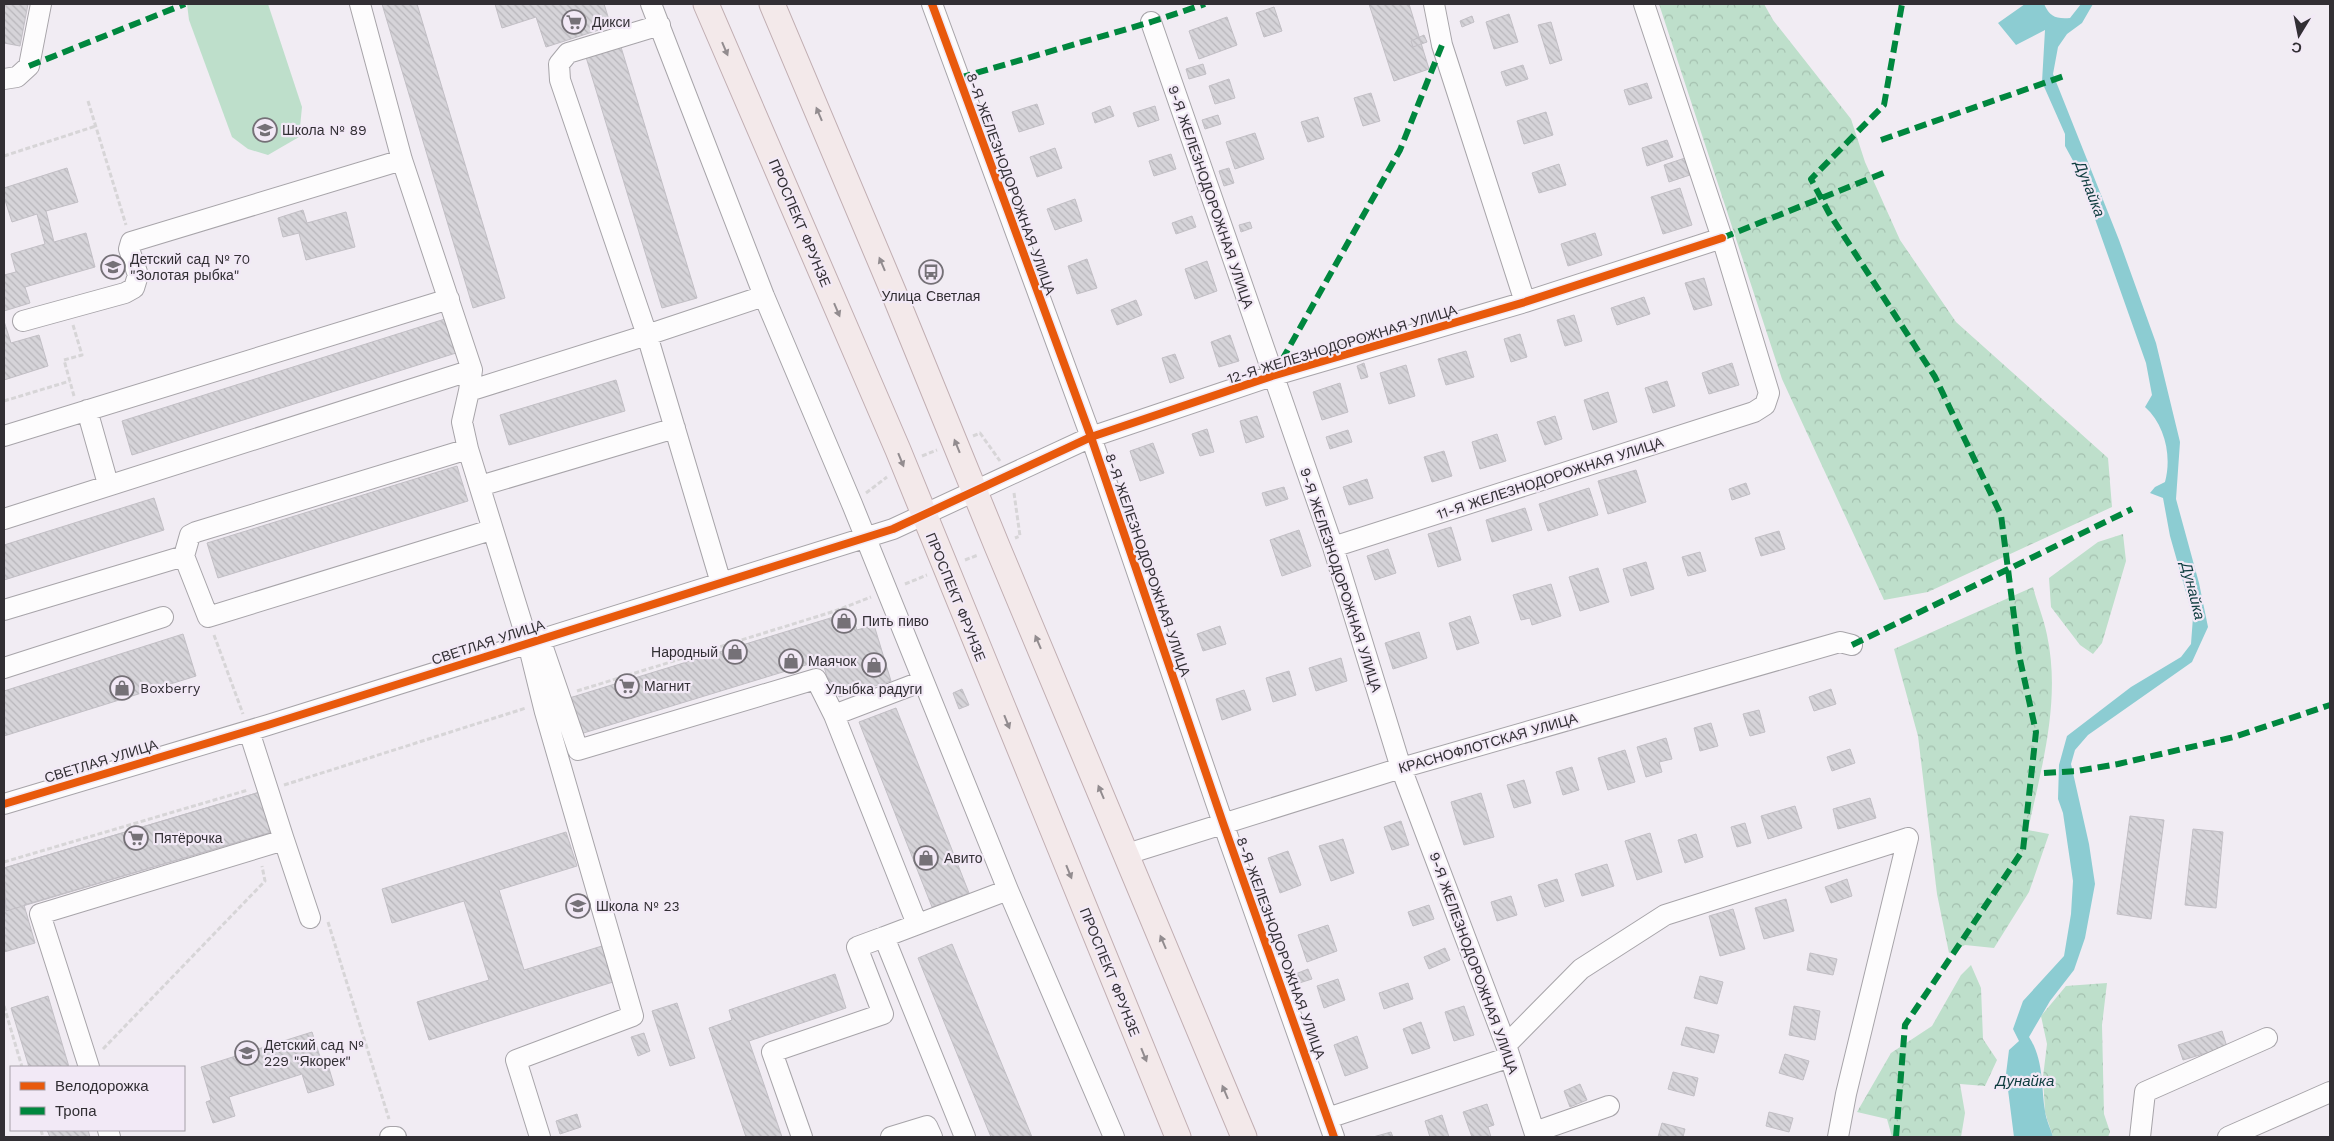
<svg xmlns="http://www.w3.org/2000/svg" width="2334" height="1141" font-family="'Work Sans',sans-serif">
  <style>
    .forest { fill: url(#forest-crowns) }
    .pitch { fill: #bedfcb }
    .water { fill: #8cccd2 }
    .building { fill: url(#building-back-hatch); stroke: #c2bfc5 }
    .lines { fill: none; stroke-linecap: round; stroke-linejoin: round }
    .minor-casing { stroke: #a7a4a9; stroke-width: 22 }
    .major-casing { stroke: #c1aeb2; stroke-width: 27 }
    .path { stroke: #d7d5d7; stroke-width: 3; stroke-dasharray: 5 2.5; stroke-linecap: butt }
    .minor { stroke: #fdfcfd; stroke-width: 20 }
    .major { stroke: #f3e9ea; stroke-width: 25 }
    .quiet { stroke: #00873e; stroke-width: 6; stroke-dasharray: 12 6; stroke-linecap: butt }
    .cycleway-casing { stroke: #f2e9f6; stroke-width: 11 }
    .cycleway { stroke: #e8590c; stroke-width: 8 }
    .oneway { fill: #928c8f }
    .labels { text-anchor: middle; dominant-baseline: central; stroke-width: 4.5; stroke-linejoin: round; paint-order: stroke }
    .poi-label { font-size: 14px; fill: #322f34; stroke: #f2e9f6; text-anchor: start }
    .street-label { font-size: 14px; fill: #322f34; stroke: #f2e9f6 }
    .water-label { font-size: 15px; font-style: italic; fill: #0e3c3e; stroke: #f2e9f6 }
  </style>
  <defs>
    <pattern id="forest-crowns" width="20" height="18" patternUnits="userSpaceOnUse" patternTransform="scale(1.25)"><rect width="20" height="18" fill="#bedfcb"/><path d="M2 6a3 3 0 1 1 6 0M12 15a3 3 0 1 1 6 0" fill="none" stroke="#a4c0af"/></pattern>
    <pattern id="building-back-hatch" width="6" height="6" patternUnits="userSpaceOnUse" patternTransform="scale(1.25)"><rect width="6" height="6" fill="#d6d4d9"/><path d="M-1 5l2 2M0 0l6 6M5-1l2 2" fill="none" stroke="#b8b6bb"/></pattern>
  </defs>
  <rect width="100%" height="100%" fill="#f1ecf3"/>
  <!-- forest -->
  <path class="forest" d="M1659,4H1764L1773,20L1851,119L1865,162L1900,240L1956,322L2108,458L2112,507L1928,592L1884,600L1782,379Z
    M2123,534L2126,561L2102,643L2093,654L2080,645L2051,607L2049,578L2098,542Z
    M2033,587C2037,603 2044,619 2047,635C2061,700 2042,766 2028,830L2049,834L2029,892L1994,948L1965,945L1949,953L1937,894L1918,736L1894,649Z
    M1971,965L1981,988L1983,1039L1997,1060L1985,1086L1960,1084L1965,1113L1961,1137H1892L1887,1119L1857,1112L1891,1053L1932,1026L1961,975Z
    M2107,983L2102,1025L2104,1114L2110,1132L2108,1137H2053L2045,1112L2043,1077L2047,1044L2041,1016L2066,986Z"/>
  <!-- pitch -->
  <path class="pitch" d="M187,4H268L302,107L299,137L268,155L248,149L232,137L189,20Z"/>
  <!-- water -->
  <path class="water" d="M2025,4H2044C2050,17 2056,19 2070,18L2081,4H2093L2082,23L2067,34L2058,47L2053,74L2119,240L2156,343L2180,442L2176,499L2199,583L2208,627L2192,662L2088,735L2075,750L2071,764L2089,844L2095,884L2085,938L2074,970L2050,1001L2029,1037C2044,1060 2041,1086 2045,1111C2046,1120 2051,1129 2053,1137H2014L2006,1074L2009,1050L2019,1041L2013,1029L2023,1001L2064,956L2071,914L2073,881L2063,813L2058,799L2059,765L2067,736L2131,687L2181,657L2191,644L2193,617L2170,536L2163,498L2150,493L2155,487L2165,482C2172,456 2165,425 2145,407L2152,395L2146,363L2077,168L2065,146V134L2042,82L2045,30L2016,45L1998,23Z"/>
  <!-- building -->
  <path class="building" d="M4,4H28L20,46L4,43Z
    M382,4H417L505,298L473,308Z
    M495,4H604L611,26L546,47L536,17L502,28Z
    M1369,4H1409L1429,69L1394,81Z
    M1274,7L1282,31L1264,37L1256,13Z
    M1509,14L1518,42L1494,49L1486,22Z
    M1472,16L1474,22L1462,27L1460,21Z
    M1227,17L1237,45L1199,59L1189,31Z
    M1551,22L1562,60L1550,64L1538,25Z
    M1424,35L1427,42L1413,47L1411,41Z
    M621,47L697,298L662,308L586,57Z
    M1203,64L1206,74L1189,79L1186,69Z
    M1523,65L1528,79L1506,86L1501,72Z
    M1229,79L1235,98L1215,104L1209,86Z
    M1647,83L1652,98L1629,105L1624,90Z
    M1371,93L1380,121L1363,126L1354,98Z
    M1037,104L1044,124L1019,132L1012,112Z
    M1110,106L1114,116L1095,123L1092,113Z
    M1155,106L1159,120L1138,127L1133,113Z
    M1546,112L1553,135L1524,144L1517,121Z
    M1218,115L1221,124L1205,129L1202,120Z
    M1318,117L1324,137L1308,142L1301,122Z
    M1255,133L1264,159L1235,169L1226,142Z
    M1667,140L1673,157L1647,166L1642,148Z
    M1055,148L1062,168L1037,177L1030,157Z
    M1171,154L1176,169L1154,176L1149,161Z
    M1685,158L1690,175L1669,182L1664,165Z
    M1559,164L1566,185L1539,193L1532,173Z
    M67,168L78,202L46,211L54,242L86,233L95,267L25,287L30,303L4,311V275L16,272L11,254L45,244L37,214L12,222L4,197V188Z
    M1229,168L1234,183L1224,186L1219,171Z
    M1680,188L1692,225L1663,234L1651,197Z
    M1075,199L1082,221L1055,230L1047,209Z
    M303,210L307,223L346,212L355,247L306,260L299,233L283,237L278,218Z
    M1192,216L1196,227L1176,234L1172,223Z
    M1250,222L1252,228L1241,232L1239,225Z
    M1595,233L1602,255L1568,266L1561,244Z
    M1087,259L1097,288L1077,294L1068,266Z
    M1207,261L1217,291L1195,299L1185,269Z
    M1704,278L1712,305L1694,310L1685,283Z
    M1644,297L1650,314L1617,325L1611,308Z
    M1136,300L1142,315L1117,325L1111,310Z
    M1574,315L1582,341L1565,346L1557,320Z
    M445,319L456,353L132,455L122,421Z
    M4,321L11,343L39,335L48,366L4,380Z
    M1520,334L1527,357L1511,362L1504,339Z
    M1230,335L1239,361L1219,367L1211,342Z
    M1466,351L1474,377L1446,385L1438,359Z
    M1175,354L1184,378L1170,383L1162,358Z
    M1364,363L1368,377L1361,379L1357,366Z
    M1732,363L1739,385L1709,394L1702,373Z
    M1406,365L1415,396L1389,404L1380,373Z
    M616,380L625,411L509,445L500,415Z
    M1667,381L1675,406L1653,413L1645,388Z
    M1340,383L1348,412L1322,420L1313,392Z
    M1608,392L1617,422L1593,430L1584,400Z
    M1257,416L1264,437L1246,443L1240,421Z
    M1555,416L1562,439L1545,445L1537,422Z
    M1207,429L1214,452L1200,456L1192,434Z
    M1348,430L1352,442L1330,449L1326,437Z
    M1497,434L1506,461L1480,469L1472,442Z
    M1153,443L1164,473L1140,481L1130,451Z
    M1444,451L1452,476L1432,482L1424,457Z
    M457,466L468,501L218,578L207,543Z
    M1636,470L1646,502L1608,514L1598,481Z
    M1367,479L1373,498L1349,505L1343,487Z
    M1746,483L1750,494L1732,500L1729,489Z
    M1284,487L1288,499L1266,506L1262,493Z
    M1589,488L1598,515L1548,531L1539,504Z
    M154,498L164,530L4,580V545Z
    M1525,508L1532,530L1492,542L1486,520Z
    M1451,527L1461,560L1438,567L1428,534Z
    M1299,530L1311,566L1282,576L1270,540Z
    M1779,531L1785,549L1761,556L1755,538Z
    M1388,549L1396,573L1375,580L1367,556Z
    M1700,552L1706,571L1688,576L1682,557Z
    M1646,562L1654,589L1631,596L1623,569Z
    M1598,568L1609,602L1580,611L1569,577Z
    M1551,584L1561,616L1532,625L1530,618L1521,620L1513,595Z
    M852,615L857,630L874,625L891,681L839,697L835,685L830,687L822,660L577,735L566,699L837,616L838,619Z
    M1470,616L1479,643L1457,650L1449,623Z
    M1220,626L1226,644L1203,651L1197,634Z
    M1419,632L1427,658L1393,669L1385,643Z
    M183,634L196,676L4,736V691Z
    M1341,658L1347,681L1316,691L1309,668Z
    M1289,671L1296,695L1273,702L1266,678Z
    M962,689L969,705L959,709L953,693Z
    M1831,689L1836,704L1814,711L1809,697Z
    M1244,690L1251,710L1222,720L1216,699Z
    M896,708L969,893L932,907L859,722Z
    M1759,710L1765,732L1750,736L1743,714Z
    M1711,723L1718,746L1700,751L1694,728Z
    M1666,738L1672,759L1659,762L1662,772L1646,777L1637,747Z
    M1850,749L1855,763L1832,771L1827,757Z
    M1625,750L1635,782L1608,790L1598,758Z
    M1572,767L1579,790L1563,795L1556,772Z
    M1524,780L1531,803L1514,808L1507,785Z
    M260,792L272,832L6,911L4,868Z
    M260,792L272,832L24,905L35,943L4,952V868Z
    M1481,793L1494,837L1464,845L1451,802Z
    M1870,798L1876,818L1838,829L1833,809Z
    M1795,806L1802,828L1768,839L1761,816Z
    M2130,816L2164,820L2151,919L2117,914Z
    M1401,821L1409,845L1392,850L1384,827Z
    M1745,823L1751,843L1737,847L1731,827Z
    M2193,829L2223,832L2216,908L2185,905Z
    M566,832L577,866L499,890L524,970L602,946L613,982L429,1040L417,1002L489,980L464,901L392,923L382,889Z
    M1650,833L1662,872L1637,880L1625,841Z
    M1696,834L1703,857L1685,863L1678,840Z
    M1343,839L1354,873L1331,881L1319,846Z
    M1288,851L1301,885L1280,893L1268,858Z
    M1607,864L1614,886L1582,896L1575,874Z
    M1557,879L1564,901L1545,907L1538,885Z
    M1847,879L1852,896L1831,903L1825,887Z
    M1511,896L1517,915L1497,921L1491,902Z
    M1786,899L1794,931L1764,939L1755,908Z
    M1429,905L1434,919L1413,926L1408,912Z
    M1733,909L1745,949L1720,956L1709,916Z
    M1328,925L1337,951L1307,962L1298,935Z
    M952,944L1032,1137H991L918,958Z
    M1445,948L1450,960L1429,969L1424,957Z
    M1810,953L1837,959L1833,975L1807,970Z
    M1308,969L1312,979L1296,984L1293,975Z
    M835,974L846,1008L749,1041L782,1137H746L709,1028L732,1020L729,1010Z
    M1700,976L1723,982L1717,1004L1694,998Z
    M1338,979L1345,1000L1324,1008L1317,986Z
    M1408,983L1413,999L1384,1009L1379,993Z
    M48,996L69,1067H29L11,1008Z
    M677,1003L695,1058L670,1066L652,1011Z
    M1464,1006L1474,1035L1454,1041L1445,1012Z
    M1794,1006L1820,1011L1815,1040L1789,1035Z
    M1421,1022L1430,1048L1412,1054L1403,1029Z
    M1686,1027L1719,1035L1714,1053L1681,1045Z
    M2222,1031L2227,1047L2183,1060L2178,1045Z
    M312,1032L323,1066L328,1065L334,1085L308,1093L302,1074L229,1097L235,1116L213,1123L206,1102L211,1100L201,1067Z
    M644,1033L650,1051L638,1056L631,1037Z
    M1357,1036L1368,1068L1345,1076L1334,1045Z
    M1785,1054L1809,1061L1803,1080L1779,1073Z
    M1673,1072L1698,1078L1694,1096L1668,1089Z
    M1580,1084L1587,1100L1570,1107L1564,1091Z
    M1487,1104L1494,1125L1488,1127L1491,1137H1472L1463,1112Z
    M1769,1112L1793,1118L1789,1132L1766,1126Z
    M577,1114L581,1127L560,1134L556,1121Z
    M1442,1115L1449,1137H1430L1425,1121Z
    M1662,1123L1685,1129L1683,1137H1658Z
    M47,1130H88L90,1137H50Z
    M1391,1132L1393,1137H1373Z"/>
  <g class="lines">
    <!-- minor casing -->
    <g class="minor-casing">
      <path id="minor" d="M360,4L402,160L472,370L469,391L462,422L468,449L528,643L545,712L633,1016L516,1060L540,1137
        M651,4L764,296L852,504L1008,890L1114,1137
        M932,4L1091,437L1223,823L1334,1137
        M1434,4L1442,45L1525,302
        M1151,22L1333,547L1401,768L1506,1045L1536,1137
        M4,79L17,77L29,66L41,4
        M23,321L125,293L134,288L138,275L129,249L131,242L402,160
        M469,391L647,335L560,80L559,64L568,53L660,25
        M87,410L108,484
        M4,436L449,299
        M468,449L196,532L190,535L184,556L208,617L491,530
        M480,486L675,428
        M4,519L472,370
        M1333,547L1754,412L1765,405L1769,393L1722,238L1644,4
        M721,583L647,335L764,296
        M4,610L184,556
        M540,639L578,750L816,679L834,715L917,924
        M4,668L163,617
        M834,715L923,681
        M4,804L268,725L893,529L1091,437L1272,376L1525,302L1722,238
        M284,840L310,918
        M1127,854L1401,768L1840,642L1852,645
        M1506,1045L1581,969L1665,915L1908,838
        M89,1067L40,914L284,840L249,731
        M1328,1118L1510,1057
        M108,1130L110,1137
        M1535,1132L1609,1106
        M390,1137H396
        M802,1137L772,1052L883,1014L857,947L884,937
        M891,1137L927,1126L932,1137
        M965,1137L884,937L1008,890
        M1838,1137L1846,1094L1908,838
        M2140,1137L2145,1092L2267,1038
        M2228,1137L2330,1092"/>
    </g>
    <!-- major casing -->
    <g class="major-casing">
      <path id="major" d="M706,4L898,450L1178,1137
        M772,4L893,291L997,546L1244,1137"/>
    </g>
    <!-- path -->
    <path class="path" d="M88,101L126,225
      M4,156L96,126
      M73,325L82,355L64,360L74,396
      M4,401L70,381
      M973,436L980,433L1000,461
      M922,456L937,450
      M866,493L887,477
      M1014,493L1020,536L1015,538
      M965,560L978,555
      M905,584L927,575
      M214,635L243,714
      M577,691L835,611L871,597
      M284,785L526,708
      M4,862L248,790
      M328,922L389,1119
      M4,1006L22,1067
      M103,1049L265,881L262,866
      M41,1130L43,1137"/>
    <!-- minor -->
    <use href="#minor" class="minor"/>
    <!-- major -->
    <use href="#major" class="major"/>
    <!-- quiet -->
    <path class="quiet" d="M29,66L185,4
      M959,78L1151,22L1205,4
      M1881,140L2067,75
      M1722,238L1886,172
      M1273,376L1400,150L1442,45
      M1852,645L2132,509
      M2044,773L2077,771L2118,764L2234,737L2330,705
      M1896,1137L1905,1025L2023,850L2036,732L2019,655L2001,515L1935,377L1829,213L1811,179L1884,105L1902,4"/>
    <!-- cycleway casing -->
    <g class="cycleway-casing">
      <path id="cycleway" d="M932,4L1091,437L1223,823L1334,1137
        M4,804L268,725L893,529L1091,437L1272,376L1525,302L1722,238"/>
    </g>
    <!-- cycleway -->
    <use href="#cycleway" class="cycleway"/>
  </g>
  <!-- one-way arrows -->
  <defs><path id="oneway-solid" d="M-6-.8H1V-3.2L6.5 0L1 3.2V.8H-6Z" transform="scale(1.25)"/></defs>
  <g class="oneway">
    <use href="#oneway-solid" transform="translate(725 49) rotate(67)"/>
    <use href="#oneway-solid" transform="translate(819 114) rotate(-113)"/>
    <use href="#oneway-solid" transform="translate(882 264) rotate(-113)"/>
    <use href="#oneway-solid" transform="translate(837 310) rotate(67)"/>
    <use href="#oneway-solid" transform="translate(957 446) rotate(-112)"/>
    <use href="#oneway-solid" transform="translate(901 460) rotate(68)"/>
    <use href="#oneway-solid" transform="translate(1038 642) rotate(-113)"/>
    <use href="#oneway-solid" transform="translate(1007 722) rotate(68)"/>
    <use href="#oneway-solid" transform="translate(1101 792) rotate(-113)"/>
    <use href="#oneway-solid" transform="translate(1069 872) rotate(68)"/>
    <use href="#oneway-solid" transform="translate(1163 942) rotate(-113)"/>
    <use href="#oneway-solid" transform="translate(1144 1055) rotate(68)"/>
    <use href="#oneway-solid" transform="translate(1225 1092) rotate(-113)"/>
  </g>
  <!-- icons -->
  <defs>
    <g id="supermarket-ring" transform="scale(1.25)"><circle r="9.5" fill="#f2e9f6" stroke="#757177" stroke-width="1.5"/><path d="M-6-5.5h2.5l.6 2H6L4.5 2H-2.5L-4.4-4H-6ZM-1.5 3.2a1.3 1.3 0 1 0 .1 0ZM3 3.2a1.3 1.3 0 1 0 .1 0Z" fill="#757177"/></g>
    <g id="school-ring" transform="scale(1.25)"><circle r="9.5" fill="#f2e9f6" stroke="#757177" stroke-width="1.5"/><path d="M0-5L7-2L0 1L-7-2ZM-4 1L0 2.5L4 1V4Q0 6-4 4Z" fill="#757177"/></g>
    <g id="bus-ring" transform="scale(1.25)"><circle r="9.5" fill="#f2e9f6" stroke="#757177" stroke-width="1.5"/><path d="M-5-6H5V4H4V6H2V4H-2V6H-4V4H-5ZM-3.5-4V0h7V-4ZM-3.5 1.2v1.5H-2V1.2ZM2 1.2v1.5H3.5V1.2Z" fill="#757177"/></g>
    <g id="shop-ring" transform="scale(1.25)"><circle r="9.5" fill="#f2e9f6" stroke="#757177" stroke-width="1.5"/><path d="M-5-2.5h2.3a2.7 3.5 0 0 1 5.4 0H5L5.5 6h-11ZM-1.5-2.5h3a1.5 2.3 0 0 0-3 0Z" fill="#757177"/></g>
  </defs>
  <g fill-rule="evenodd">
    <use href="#supermarket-ring" x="574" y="22"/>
    <use href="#school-ring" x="265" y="130"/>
    <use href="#school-ring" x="113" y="267"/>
    <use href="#bus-ring" x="931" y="272"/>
    <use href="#shop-ring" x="844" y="621"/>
    <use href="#shop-ring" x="735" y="652"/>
    <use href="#shop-ring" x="791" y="661"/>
    <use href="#shop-ring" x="874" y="665"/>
    <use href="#supermarket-ring" x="627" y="686"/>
    <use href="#shop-ring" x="122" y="688"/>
    <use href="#supermarket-ring" x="136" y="838"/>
    <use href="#shop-ring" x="926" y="858"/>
    <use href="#school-ring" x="578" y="906"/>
    <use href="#school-ring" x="247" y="1053"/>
  </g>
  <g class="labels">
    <!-- poi labels -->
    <g class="poi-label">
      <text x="592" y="22">Дикси</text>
      <text x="282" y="130">Школа № 89</text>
      <text x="130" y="259">Детский сад № 70<tspan x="130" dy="16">"Золотая рыбка"</tspan></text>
      <text x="931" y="296" text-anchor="middle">Улица Светлая</text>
      <text x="862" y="621">Пить пиво</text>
      <text x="718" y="652" text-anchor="end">Народный</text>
      <text x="808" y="661">Маячок</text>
      <text x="644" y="686">Магнит</text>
      <text x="140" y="688">Boxberry</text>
      <text x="874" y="689" text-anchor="middle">Улыбка радуги</text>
      <text x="154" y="838">Пятёрочка</text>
      <text x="944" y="858">Авито</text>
      <text x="596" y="906">Школа № 23</text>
      <text x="264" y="1045">Детский сад №<tspan x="264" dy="16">229 "Якорек"</tspan></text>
    </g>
    <!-- street labels -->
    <g class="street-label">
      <text transform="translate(1011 184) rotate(70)">8-Я ЖЕЛЕЗНОДОРОЖНАЯ УЛИЦА</text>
      <text transform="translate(1211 197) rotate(71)">9-Я ЖЕЛЕЗНОДОРОЖНАЯ УЛИЦА</text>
      <text transform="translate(800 223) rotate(67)">ПРОСПЕКТ ФРУНЗЕ</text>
      <text transform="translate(1342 344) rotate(-17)">12-Я ЖЕЛЕЗНОДОРОЖНАЯ УЛИЦА</text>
      <text transform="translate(1550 478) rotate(-18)">11-Я ЖЕЛЕЗНОДОРОЖНАЯ УЛИЦА</text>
      <text transform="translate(1148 565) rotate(71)">8-Я ЖЕЛЕЗНОДОРОЖНАЯ УЛИЦА</text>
      <text transform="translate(1341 580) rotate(72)">9-Я ЖЕЛЕЗНОДОРОЖНАЯ УЛИЦА</text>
      <text transform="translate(956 597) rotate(68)">ПРОСПЕКТ ФРУНЗЕ</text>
      <text transform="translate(488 642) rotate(-18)">СВЕТЛАЯ УЛИЦА</text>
      <text transform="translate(1488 743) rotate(-16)">КРАСНОФЛОТСКАЯ УЛИЦА</text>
      <text transform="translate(101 761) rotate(-17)">СВЕТЛАЯ УЛИЦА</text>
      <text transform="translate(1281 948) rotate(70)">8-Я ЖЕЛЕЗНОДОРОЖНАЯ УЛИЦА</text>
      <text transform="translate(1474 963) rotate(70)">9-Я ЖЕЛЕЗНОДОРОЖНАЯ УЛИЦА</text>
      <text transform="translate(1110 972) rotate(68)">ПРОСПЕКТ ФРУНЗЕ</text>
    </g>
    <!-- water labels -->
    <g class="water-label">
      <text transform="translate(2090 189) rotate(69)">Дунайка</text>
      <text transform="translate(2193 591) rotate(76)">Дунайка</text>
      <text x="2025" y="1081">Дунайка</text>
    </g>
  </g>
  <!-- border -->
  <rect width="2334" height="1141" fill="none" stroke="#322f34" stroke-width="10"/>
  <!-- legend -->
  <rect x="10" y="1066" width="175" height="65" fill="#f2e9f6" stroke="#a59fa8"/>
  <rect x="20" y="1082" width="25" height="8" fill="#e8590c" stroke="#a59fa8"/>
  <text x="55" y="1091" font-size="15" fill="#322f34">Велодорожка</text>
  <rect x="20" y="1107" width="25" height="8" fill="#00873e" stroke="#a59fa8"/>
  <text x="55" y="1116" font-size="15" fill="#322f34">Тропа</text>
  <!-- north arrow -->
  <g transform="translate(2299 35) rotate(190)" stroke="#f2e9f6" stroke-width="4" paint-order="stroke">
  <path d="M0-4L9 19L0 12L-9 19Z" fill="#322f34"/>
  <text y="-8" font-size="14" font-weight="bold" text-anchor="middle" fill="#322f34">С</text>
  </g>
</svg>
